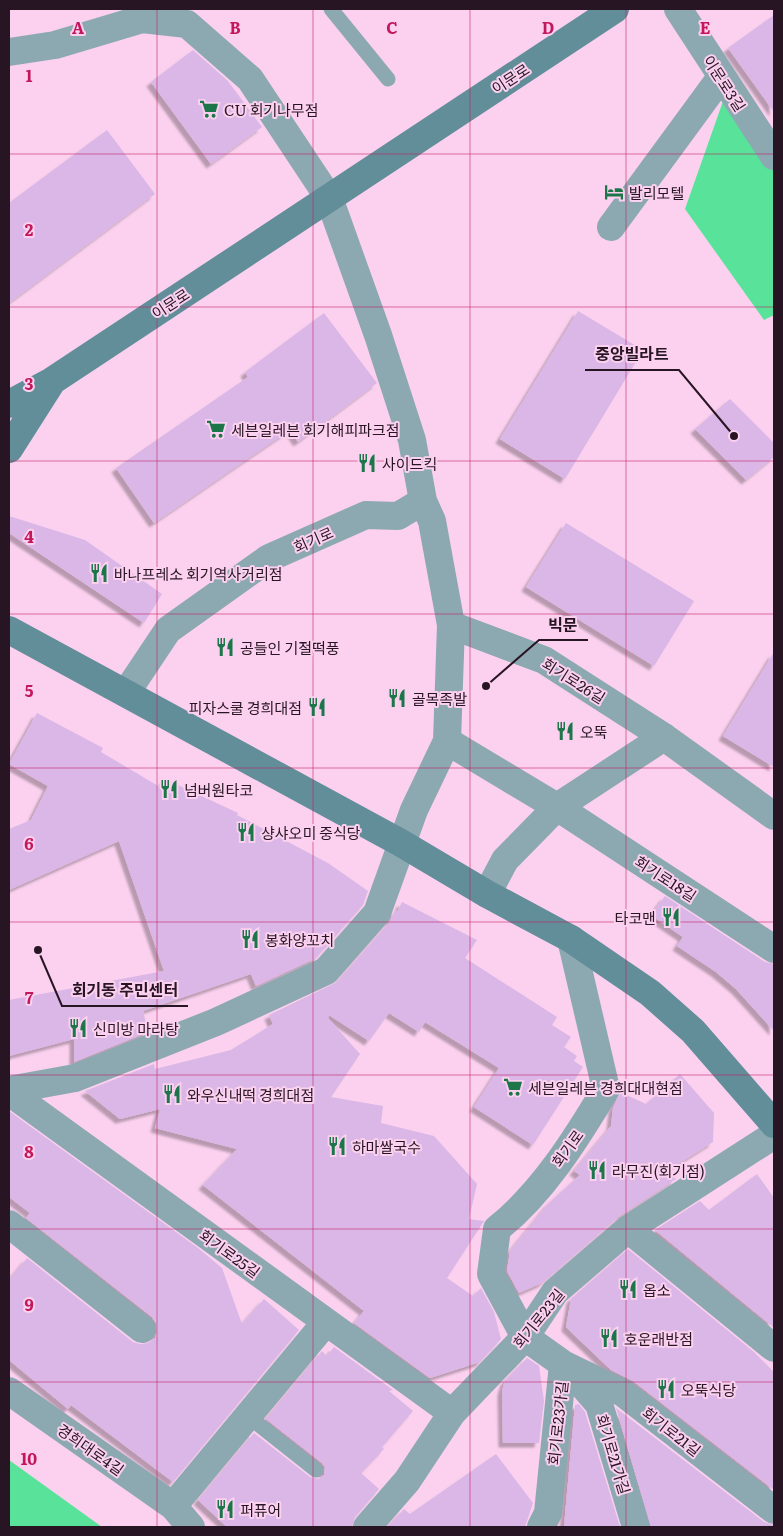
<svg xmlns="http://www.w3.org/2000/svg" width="783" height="1536" font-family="Literata,'Noto Sans KR',serif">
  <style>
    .green { fill: #59e29a }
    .building { fill: #dab7e6; filter: url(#shadow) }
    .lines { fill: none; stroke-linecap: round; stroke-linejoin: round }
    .lane { stroke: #8ca9b2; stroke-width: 15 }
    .street { stroke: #8ca9b2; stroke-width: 28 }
    .secondary { stroke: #628e9a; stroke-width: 28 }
    .grid { fill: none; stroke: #c2185b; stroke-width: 1; stroke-opacity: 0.55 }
    .labels { text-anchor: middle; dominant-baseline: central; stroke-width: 4; stroke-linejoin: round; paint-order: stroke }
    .street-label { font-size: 15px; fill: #281523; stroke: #fbd1ef }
    .poi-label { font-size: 15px; fill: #281523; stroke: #fbd1ef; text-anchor: start }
    .grid-label { font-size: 16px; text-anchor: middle; font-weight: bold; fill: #c2185b; stroke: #fbd1ef; stroke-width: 4; stroke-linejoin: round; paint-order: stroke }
    .leader { fill: none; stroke: #281523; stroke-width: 2 }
    .callout-dot { fill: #281523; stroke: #fbd1ef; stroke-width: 2 }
    .callout-label { font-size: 16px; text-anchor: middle; font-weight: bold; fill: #281523; stroke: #fbd1ef; stroke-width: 4; stroke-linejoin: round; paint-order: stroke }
  </style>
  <defs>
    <filter id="shadow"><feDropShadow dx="-4.5" dy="4.5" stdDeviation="1" flood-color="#0004"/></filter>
  </defs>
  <rect width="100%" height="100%" fill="#fbd1ef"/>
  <!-- green -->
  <path class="green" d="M728,87L774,156V315L764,320L685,209Z
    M9,1460L102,1527H9Z"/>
  <!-- building -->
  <path class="building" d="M774,15V112L728,48Z
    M193,50L228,81L262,127L211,164L151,82Z
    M107,130L155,194L9,303V203Z
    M578,311L643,350L565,479L500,439Z
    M324,313L377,383L298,442L290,430L154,523L116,468L248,377L245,372Z
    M730,399L774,443V457L746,480L695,429Z
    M9,516L85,540L162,594L144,623L9,533Z
    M566,523L694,601L654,666L526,587Z
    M774,652V767L723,736Z
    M37,713L103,748L101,752L160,787L165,779L238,813L237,815L328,863L368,891L363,905L316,958L256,986L251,974L143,1011L148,1032L74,1062V1039L9,1056V1000L164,971L119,841L9,890V829L31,820L48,786L9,764Z
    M665,896L765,962L774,964V1031L736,989L716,972L677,946L683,937L651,915Z
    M402,902L477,940L465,958L557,1017L552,1025L571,1037L564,1047L577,1056L574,1061L583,1067L533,1145L474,1107L499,1068L425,1022L419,1032L389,1013L369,1041L329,1015L328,1018L360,1054L331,1097L383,1106L381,1123L434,1136L477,1184L469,1219L484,1221L447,1278L473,1296L481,1288L494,1312L501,1339L480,1362L430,1378L354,1323L364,1311L203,1185L237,1149L155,1128L160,1109L120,1119L85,1091L154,1064L155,1069L231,1050L273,1024L269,1015L337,982L389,923L395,910L397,912Z
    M680,1074L714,1113L713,1142L667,1171L676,1179L618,1217L542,1283L519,1293L507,1271L510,1251L548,1204L580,1175L574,1171L611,1126L613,1108L620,1092L646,1104Z
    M9,1111L198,1248L222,1268L242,1324L264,1299L299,1330L173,1482L71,1405L68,1409L9,1360V1280L27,1258L133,1342L140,1344L148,1343L155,1338L157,1331L156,1323L152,1317L26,1218L30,1213L9,1197Z
    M757,1174L774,1198L773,1327L655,1230L700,1201L709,1210Z
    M628,1249L754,1352L774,1372V1490L633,1381L611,1370L566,1327L571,1299Z
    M334,1347L393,1390L389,1391L413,1411L382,1447L384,1449L361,1473L379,1489L355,1517L352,1527H227L198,1500L254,1433L310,1477L319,1479L324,1475L325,1467L322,1463L266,1419L322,1351L327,1356Z
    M527,1358L539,1366L544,1401L539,1443H503L502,1391L505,1381Z
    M579,1404L585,1412L620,1527H564L575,1405Z
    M616,1408L764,1522L774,1525V1527H651Z
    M496,1454L533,1503L525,1527H387L404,1509L410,1514Z"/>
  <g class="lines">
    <!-- lane -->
    <path class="lane" d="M331,9L388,79
      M249,1417L316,1470"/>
    <!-- street -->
    <path class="street" d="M678,9L774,156
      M9,52L55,45L142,19L187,24L250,79L329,198L378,335L412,440L423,501
      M611,227L721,77
      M126,693L168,630L269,558L366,515L398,516L423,501L432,521L451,625
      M447,741L557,807L774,949
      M487,894L505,860L557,807L664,737
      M9,1090L75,1078L216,1022L326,971L377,913L414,810L447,741L451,625L544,660L664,737L774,816
      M9,1092L452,1413
      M9,1224L142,1329
      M628,1229L774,1348
      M563,1364L623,1393L774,1510
      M573,1374L599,1404L636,1527
      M9,1391L173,1506L191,1527
      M173,1506L326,1322
      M367,1527L407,1481L452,1413L525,1337L555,1292L628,1229L774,1135
      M541,1527L548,1513L563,1364L525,1337L491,1274L497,1229C543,1192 576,1139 606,1089L571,939"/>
    <!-- secondary -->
    <path class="secondary" d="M9,404L52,381L615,9
      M9,449L51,383
      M9,630L401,843L487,894L571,939L650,993L693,1031L774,1124"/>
  </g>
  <!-- grid -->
  <path class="grid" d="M157,9V1527M313,9V1527M470,9V1527M626,9V1527M9,154H774M9,307H774M9,461H774M9,614H774M9,768H774M9,922H774M9,1075H774M9,1229H774M9,1382H774"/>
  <!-- icons -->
  <defs>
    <g id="supermarket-bare" transform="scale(1.5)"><path d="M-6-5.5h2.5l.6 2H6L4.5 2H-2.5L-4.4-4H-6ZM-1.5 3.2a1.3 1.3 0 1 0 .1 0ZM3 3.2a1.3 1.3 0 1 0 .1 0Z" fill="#1c764a" stroke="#fbd1ef" stroke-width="2.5" paint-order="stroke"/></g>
    <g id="hotel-bare" transform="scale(1.5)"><path d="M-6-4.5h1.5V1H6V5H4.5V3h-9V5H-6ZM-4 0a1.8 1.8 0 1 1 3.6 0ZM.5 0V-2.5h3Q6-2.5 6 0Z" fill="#1c764a" stroke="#fbd1ef" stroke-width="2.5" paint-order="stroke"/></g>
    <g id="restaurant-bare" transform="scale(1.5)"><path d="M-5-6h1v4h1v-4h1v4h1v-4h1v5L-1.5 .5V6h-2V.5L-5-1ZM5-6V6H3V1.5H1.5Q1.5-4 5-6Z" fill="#1c764a" stroke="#fbd1ef" stroke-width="2.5" paint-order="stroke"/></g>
  </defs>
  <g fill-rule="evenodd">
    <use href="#supermarket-bare" x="209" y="109"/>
    <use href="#hotel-bare" x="614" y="192"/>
    <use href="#supermarket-bare" x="216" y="429"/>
    <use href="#restaurant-bare" x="367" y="463"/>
    <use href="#restaurant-bare" x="99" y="573"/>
    <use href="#restaurant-bare" x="225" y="647"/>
    <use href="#restaurant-bare" x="397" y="698"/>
    <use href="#restaurant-bare" x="317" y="707"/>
    <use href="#restaurant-bare" x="565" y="731"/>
    <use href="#restaurant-bare" x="169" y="789"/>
    <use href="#restaurant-bare" x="246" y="832"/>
    <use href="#restaurant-bare" x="671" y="917"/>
    <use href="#restaurant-bare" x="250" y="939"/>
    <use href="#restaurant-bare" x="78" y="1028"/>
    <use href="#supermarket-bare" x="513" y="1087"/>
    <use href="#restaurant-bare" x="172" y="1094"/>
    <use href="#restaurant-bare" x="337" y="1146"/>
    <use href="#restaurant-bare" x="597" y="1170"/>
    <use href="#restaurant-bare" x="628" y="1289"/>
    <use href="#restaurant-bare" x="609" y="1338"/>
    <use href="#restaurant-bare" x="666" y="1389"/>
    <use href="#restaurant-bare" x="225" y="1509"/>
  </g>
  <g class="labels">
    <!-- street labels -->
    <g class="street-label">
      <text transform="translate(510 78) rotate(-33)">이문로</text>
      <text transform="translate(725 83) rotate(57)">이문로3길</text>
      <text transform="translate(170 303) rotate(-33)">이문로</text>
      <text transform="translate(313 539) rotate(-24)">회기로</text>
      <text transform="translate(574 680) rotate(32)">회기로26길</text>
      <text transform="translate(666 878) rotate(33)">회기로18길</text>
      <text transform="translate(567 1148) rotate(-54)">회기로</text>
      <text transform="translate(230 1253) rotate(36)">회기로25길</text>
      <text transform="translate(538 1318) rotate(-51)">회기로23길</text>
      <text transform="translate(557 1423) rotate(-84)">회기로23가길</text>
      <text transform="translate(672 1431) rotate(38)">회기로21길</text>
      <text transform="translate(91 1449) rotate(35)">경희대로4길</text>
      <text transform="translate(614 1454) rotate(73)">회기로21가길</text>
    </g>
    <!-- poi labels -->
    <g class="poi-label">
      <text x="224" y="109">CU 회기나무점</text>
      <text x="629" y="192">발리모텔</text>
      <text x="231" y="429">세븐일레븐 회기해피파크점</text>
      <text x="382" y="463">사이드킥</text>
      <text x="114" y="573">바나프레소 회기역사거리점</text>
      <text x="240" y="647">공들인 기절떡풍</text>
      <text x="412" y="698">골목족발</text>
      <text x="302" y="707" text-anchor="end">피자스쿨 경희대점</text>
      <text x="580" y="731">오뚝</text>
      <text x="184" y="789">넘버원타코</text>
      <text x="261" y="832">샹샤오미 중식당</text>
      <text x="656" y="917" text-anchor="end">타코맨</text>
      <text x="265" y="939">봉화양꼬치</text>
      <text x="93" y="1028">신미방 마라탕</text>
      <text x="528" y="1087">세븐일레븐 경희대대현점</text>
      <text x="187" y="1094">와우신내떡 경희대점</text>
      <text x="352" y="1146">하마쌀국수</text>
      <text x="612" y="1170">라무진(회기점)</text>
      <text x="643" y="1289">옵소</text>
      <text x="624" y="1338">호운래반점</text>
      <text x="681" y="1389">오뚝식당</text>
      <text x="240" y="1509">퍼퓨어</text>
    </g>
  </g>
  <g class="grid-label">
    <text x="78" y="34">A</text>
    <text x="235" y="34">B</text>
    <text x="392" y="34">C</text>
    <text x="548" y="34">D</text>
    <text x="705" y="34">E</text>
    <text x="29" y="82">1</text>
    <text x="29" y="236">2</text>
    <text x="29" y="390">3</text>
    <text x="29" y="543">4</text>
    <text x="29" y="697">5</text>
    <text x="29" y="850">6</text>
    <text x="29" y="1004">7</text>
    <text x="29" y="1158">8</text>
    <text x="29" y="1311">9</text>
    <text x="29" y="1465">10</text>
  </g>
  <!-- callouts -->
  <path class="leader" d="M734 436L679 370H585M486 686L539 640H588M38 950L62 1006H188"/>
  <g class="callout-dot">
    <circle cx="734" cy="436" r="5"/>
    <circle cx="486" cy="686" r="5"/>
    <circle cx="38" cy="950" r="5"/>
  </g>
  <g class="callout-label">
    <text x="632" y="360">중앙빌라트</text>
    <text x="563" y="631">빅문</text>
    <text x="125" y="996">회기동 주민센터</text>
  </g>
  <!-- border -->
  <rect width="783" height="1536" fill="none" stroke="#281523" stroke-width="20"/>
</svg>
